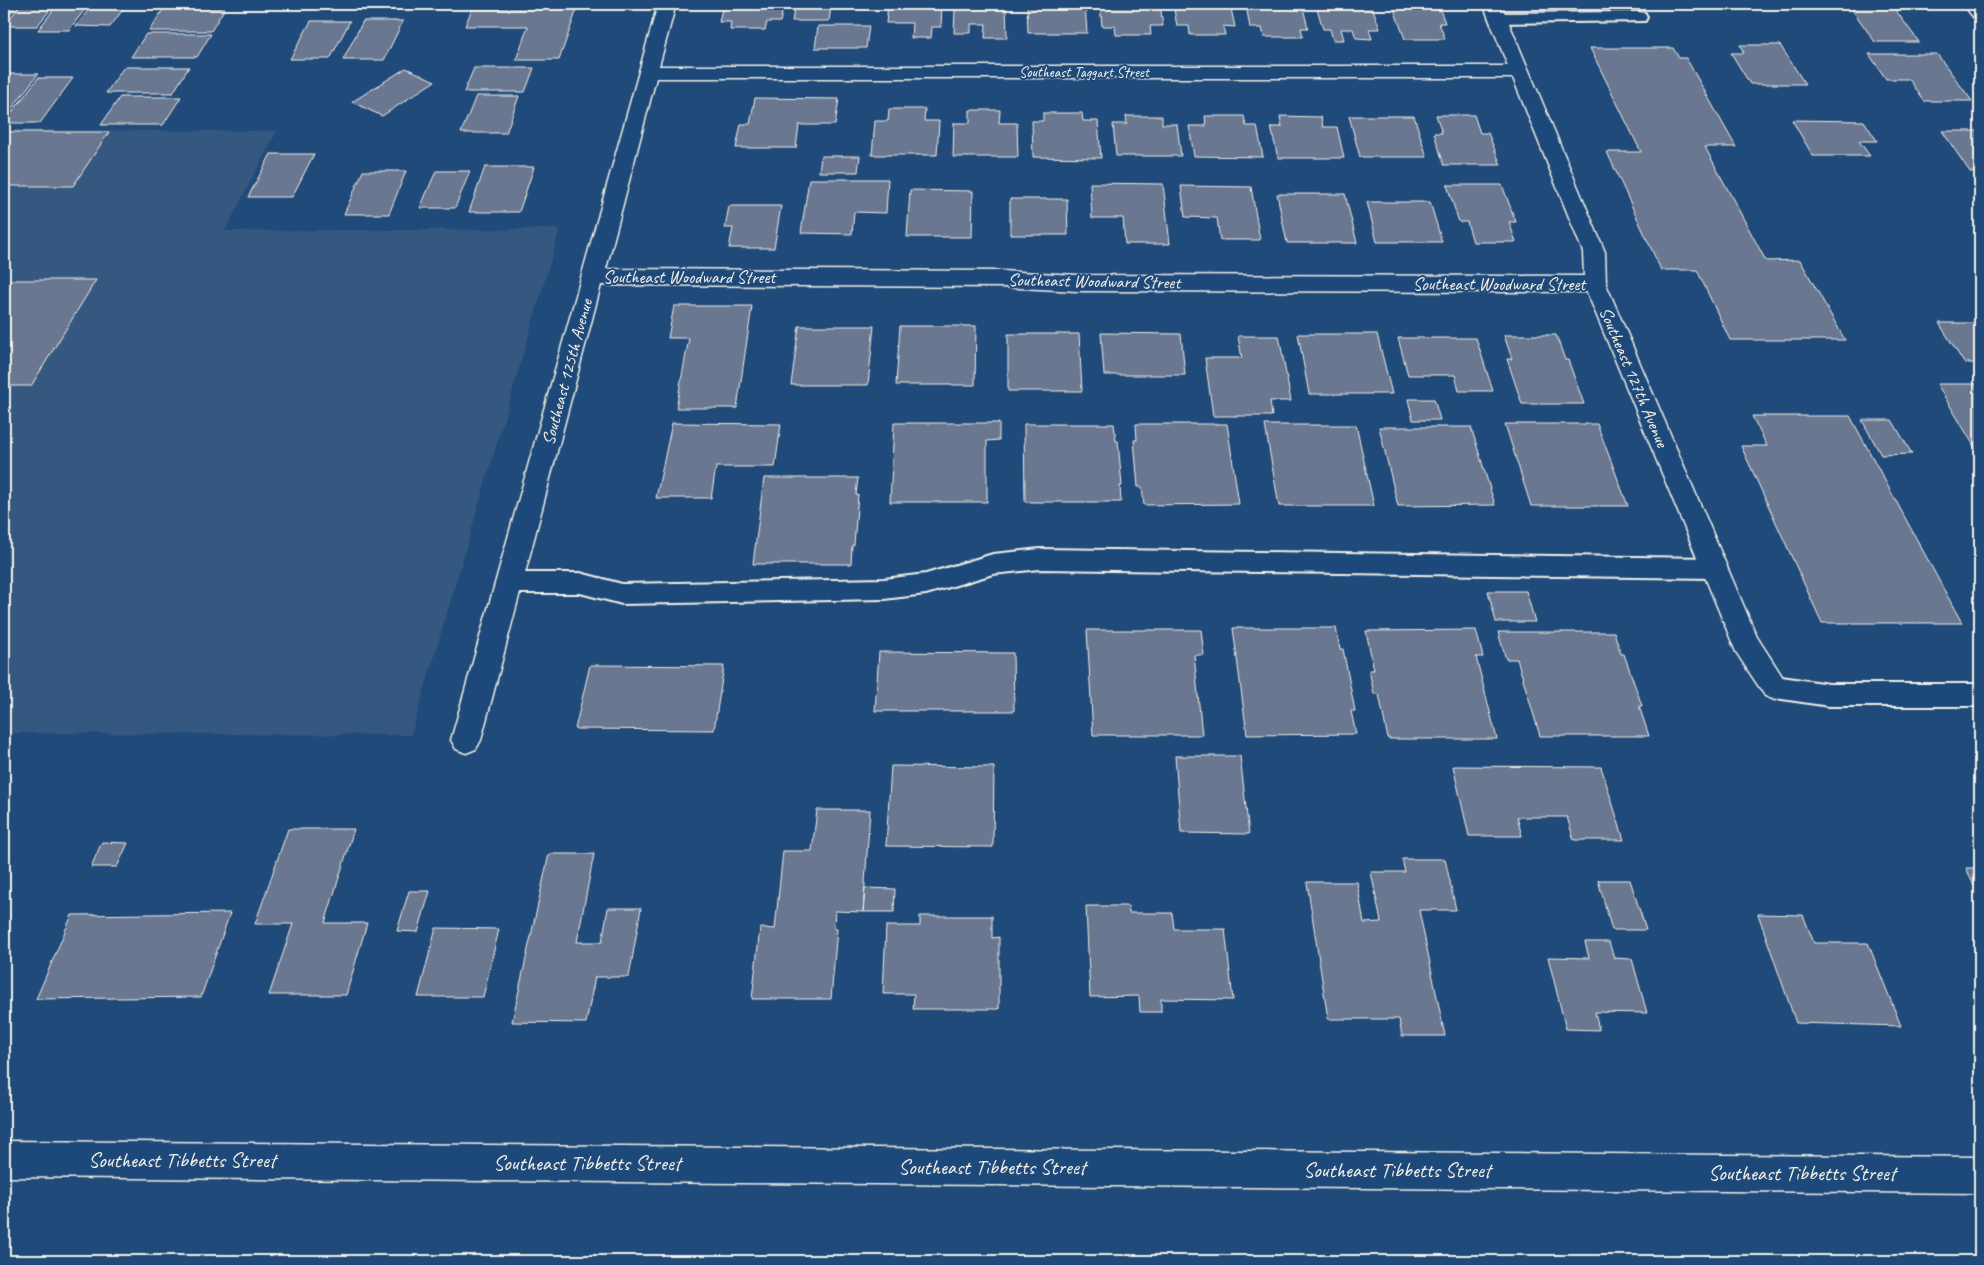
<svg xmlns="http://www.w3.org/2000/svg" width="1984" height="1265" font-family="Caveat,sans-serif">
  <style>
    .built { fill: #365881 }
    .building { fill: #6b7791; stroke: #f4f1e8 }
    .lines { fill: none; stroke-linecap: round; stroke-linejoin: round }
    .service-casing { stroke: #f4f1e8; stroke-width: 4 }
    .minor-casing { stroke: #f4f1e8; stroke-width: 3 }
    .service { fill: #1f4a7a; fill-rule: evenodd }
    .minor { fill: #1f4a7a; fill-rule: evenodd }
    .labels { text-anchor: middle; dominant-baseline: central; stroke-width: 4; stroke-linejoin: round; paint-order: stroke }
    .far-street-label { font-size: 15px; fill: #f4f1e8; stroke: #1f4a7a }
    .street-label { font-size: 18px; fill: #f4f1e8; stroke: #1f4a7a }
    .near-street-label { font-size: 21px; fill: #f4f1e8; stroke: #1f4a7a }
  </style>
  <rect width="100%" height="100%" fill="#1f4a7a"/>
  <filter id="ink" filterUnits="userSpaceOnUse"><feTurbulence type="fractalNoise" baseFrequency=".02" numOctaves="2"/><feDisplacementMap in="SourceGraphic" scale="10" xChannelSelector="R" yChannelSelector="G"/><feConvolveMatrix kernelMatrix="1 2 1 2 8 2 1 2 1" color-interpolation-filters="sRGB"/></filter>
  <g filter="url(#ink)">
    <!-- built -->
    <path class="built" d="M1528,4H1682L1683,6L1528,5Z
      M4,130L277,131L225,231L560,229L411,735L4,733Z"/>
    <!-- building -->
    <path class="building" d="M4,4H18L4,21Z
      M21,4H55L37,26H4Z
      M58,4H89L69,30H38Z
      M93,4H127L110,27L76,26Z
      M723,4H784L780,22H767L765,30H730L731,22H719Z
      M795,4H842V5L831,6L829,21H792Z
      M888,4H942L941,27H932L931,38H911L912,23H886Z
      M957,4H1006L1007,38H985L986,24H971V33H954L955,10H957Z
      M1027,4H1085L1087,33H1028Z
      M1100,4H1160L1163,26H1150L1151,35H1116L1115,26H1102Z
      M1173,4H1230L1235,27L1223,26L1225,35H1190L1189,26H1177Z
      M1246,4H1302L1308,28H1301L1303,37H1264L1262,28H1250Z
      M1392,4H1438L1445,23H1439L1445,39H1405Z
      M1848,4H1891L1919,42H1875Z
      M1316,5L1372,6L1380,29H1369L1372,39L1356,38L1353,29H1341L1344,40H1333L1330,29H1323Z
      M164,8H225L211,31H149Z
      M472,9H577L559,60H516L528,26H465Z
      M311,21H350L330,59H290Z
      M363,21H403L384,60H343Z
      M818,26H869L866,48H815Z
      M146,34H211L197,57H131Z
      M1740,45H1780L1805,84H1750L1731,53H1744Z
      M1590,48H1673L1679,58H1686L1736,147H1705L1766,261L1800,260L1845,340H1730L1697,270H1661L1607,152H1641Z
      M1869,54H1937L1972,101H1924L1909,79H1886Z
      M124,67H189L173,93H106Z
      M406,68L435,81L382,116L352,102Z
      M474,68H534L525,92H464Z
      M4,74H38L4,119Z
      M38,78H73L40,123H4Z
      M476,96H519L506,133H461Z
      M120,97H181L163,125H101Z
      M755,98L839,99L835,125H799L796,148H736L741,124H750Z
      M889,109H925L924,121H939L937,155H872L875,121H888Z
      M970,110H1000L999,123H1017L1018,157H953L954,123H970Z
      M1043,113H1082L1083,121H1098L1101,158L1033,157L1032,121H1043Z
      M1436,115H1474L1480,133H1488L1501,165H1444L1434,133H1442Z
      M1126,116H1162V124H1177L1181,156H1116L1113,124H1127Z
      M1205,116H1244L1246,126H1257L1263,157L1194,156L1189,126H1206Z
      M1280,116L1321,117L1323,127H1337L1344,158H1278L1271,127H1282Z
      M1349,116H1414L1427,157H1360Z
      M1792,120L1864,121L1877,141H1859L1870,156H1813Z
      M1942,131H1980V172H1970Z
      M4,132H109L73,186H4Z
      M271,154H314L292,197H248Z
      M821,156H860L858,172H819Z
      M485,167H534L519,212H469Z
      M363,171H406L389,214H344Z
      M436,171H470L455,208H420Z
      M809,179H888L886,213L854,212L852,234L801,233Z
      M1090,183L1163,184L1170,244H1125L1123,218H1092Z
      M1447,185H1502L1516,222H1509L1516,242H1473L1467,222H1459Z
      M1181,186L1251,187L1260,240H1220L1217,218L1185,217Z
      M910,190L973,191L972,237H907Z
      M1277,194H1345L1357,243H1287Z
      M1010,199H1067L1068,235H1010Z
      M1367,202H1430L1442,242H1377Z
      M729,206H781L774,248H729L733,228H725Z
      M4,280H96L31,386H4Z
      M674,306H752L737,408H676L689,338H668Z
      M1939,323H1980V363H1964Z
      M799,326H874L868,385H791Z
      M900,326H976L975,385H896Z
      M1101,333L1181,334L1185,375H1104Z
      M1008,334H1079L1082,391H1008Z
      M1298,334H1377L1392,394H1309Z
      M1504,335H1556L1565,360H1568L1584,404H1522L1507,359H1512Z
      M1238,336H1279L1291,401H1270L1272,416H1213L1205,358H1242Z
      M1398,338H1476L1493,391H1459L1455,375H1408Z
      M1937,384H1980V456Z
      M1408,399H1434L1440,420H1413Z
      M1752,416H1850L1962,623H1822L1741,446H1767Z
      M1862,420H1892L1912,454L1881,455Z
      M672,423L781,424L775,467H716L711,498H656Z
      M894,423H999V440L987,441V502H890Z
      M1024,424H1114L1116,441H1118L1122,486H1120L1121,502H1025Z
      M1136,424H1227L1239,504L1144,505L1142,487H1138L1134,440H1137Z
      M1505,424H1597L1628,506H1531Z
      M1265,425H1356L1374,506H1279Z
      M1379,427H1471L1495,505L1398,506Z
      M764,478H858L856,495H858L854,545H852L851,564H753Z
      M1488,591H1526L1535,622H1496Z
      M1233,628H1336L1340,649H1343L1355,711H1351L1356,734L1247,735Z
      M1087,630H1201L1204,655H1194L1202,735H1093Z
      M1476,630L1483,657H1476L1497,739H1388L1379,694H1374L1369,670H1374L1366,631Z
      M1498,632H1614L1621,654H1624L1642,706H1639L1649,736H1540L1517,659H1506Z
      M879,652L1013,653L1014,711H875Z
      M590,665L724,666L714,730L575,729Z
      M1175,756H1240L1249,834L1181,833Z
      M891,766L994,767L993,847L886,846Z
      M1453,766L1601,767L1624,840H1574L1567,817H1517L1522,836H1469Z
      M817,810H870L863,912L835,911L834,929H837L831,999H752L760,928L775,929L783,851H812Z
      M288,829H354L325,923H367L346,995H269L293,924H255Z
      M102,842L128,843L117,867H91Z
      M549,854H594L577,942H602L608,908H641L629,977H595L586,1023L512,1022Z
      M1402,859H1445L1456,910H1419L1445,1036H1402L1399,1019H1328L1307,882H1357L1364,923L1381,922L1371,872H1405Z
      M1966,868H1980V898Z
      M1598,880H1630L1646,930H1612Z
      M865,888L895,889L894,912H863Z
      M409,891H430L418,932L397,931Z
      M1086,906H1128L1129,913H1172L1174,929H1225L1233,1000L1161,999V1012H1140L1139,996L1090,997Z
      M230,913L201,997L36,999L72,915Z
      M1758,914L1803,915L1814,943H1868L1901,1026L1796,1023Z
      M920,916H992V938L999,937V1009H913L914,994H883L886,926H920Z
      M436,928L499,929L483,997H418Z
      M1585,942H1609L1614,958L1632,959L1647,1013L1595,1012L1599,1030L1566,1029L1548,957L1589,958Z"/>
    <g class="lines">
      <!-- service casing -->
      <g class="service-casing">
        <path id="service" d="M1639,12L1645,13L1647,17L1645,21L1497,23L1491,22L1489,18L1491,14L1497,13Z
          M1040,549L1714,558L1723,561L1726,568L1723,575L1714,578L1040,569L993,574L926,594L884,599L622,604L580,593H509L500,590L497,583L500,576L509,573H580L622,584L884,579L926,574L993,554Z
          M1775,676L1829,684H1980V706H1829L1775,698L1766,695L1762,687L1766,679Z"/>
      </g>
      <!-- minor casing -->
      <g class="minor-casing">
        <path id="minor" d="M658,4H676L659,66H1508L1483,4H1501L1605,252L1606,284L1757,637L1789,687L1785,696L1775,700L1765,696L1736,652L1587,292L1077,291L1002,287L601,285L481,740L476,749L466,753L456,749L451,740ZM656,78H1513L1583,252L1584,276L1077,275L1002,271L606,269Z
          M1963,4H1980V19L1974,18Z
          M4,1141L1980,1157V1193L4,1177Z"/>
      </g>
      <!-- service -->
      <use href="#service" class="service"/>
      <!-- minor -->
      <use href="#minor" class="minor"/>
    </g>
  </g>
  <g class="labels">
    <!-- far-street labels -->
    <g class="far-street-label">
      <text x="1084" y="72">Southeast Taggart Street</text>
    </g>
    <!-- street labels -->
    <g class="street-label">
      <text x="689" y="277">Southeast Woodward Street</text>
      <text transform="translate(1094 281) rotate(1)">Southeast Woodward Street</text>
      <text x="1499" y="284">Southeast Woodward Street</text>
      <text transform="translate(567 372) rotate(-75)">Southeast 125th Avenue</text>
      <text transform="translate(1634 377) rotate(67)">Southeast 127th Avenue</text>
    </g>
    <!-- near-street labels -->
    <g class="near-street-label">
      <text x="182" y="1160">Southeast Tibbetts Street</text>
      <text x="587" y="1163">Southeast Tibbetts Street</text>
      <text x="992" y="1167">Southeast Tibbetts Street</text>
      <text x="1397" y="1170">Southeast Tibbetts Street</text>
      <text x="1802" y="1173">Southeast Tibbetts Street</text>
    </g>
  </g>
  <!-- margin -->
  <rect width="1984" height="1265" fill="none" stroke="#1f4a7a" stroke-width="20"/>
  <rect x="10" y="10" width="1964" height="1245" fill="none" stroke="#f4f1e8" stroke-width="2" filter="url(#ink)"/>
</svg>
